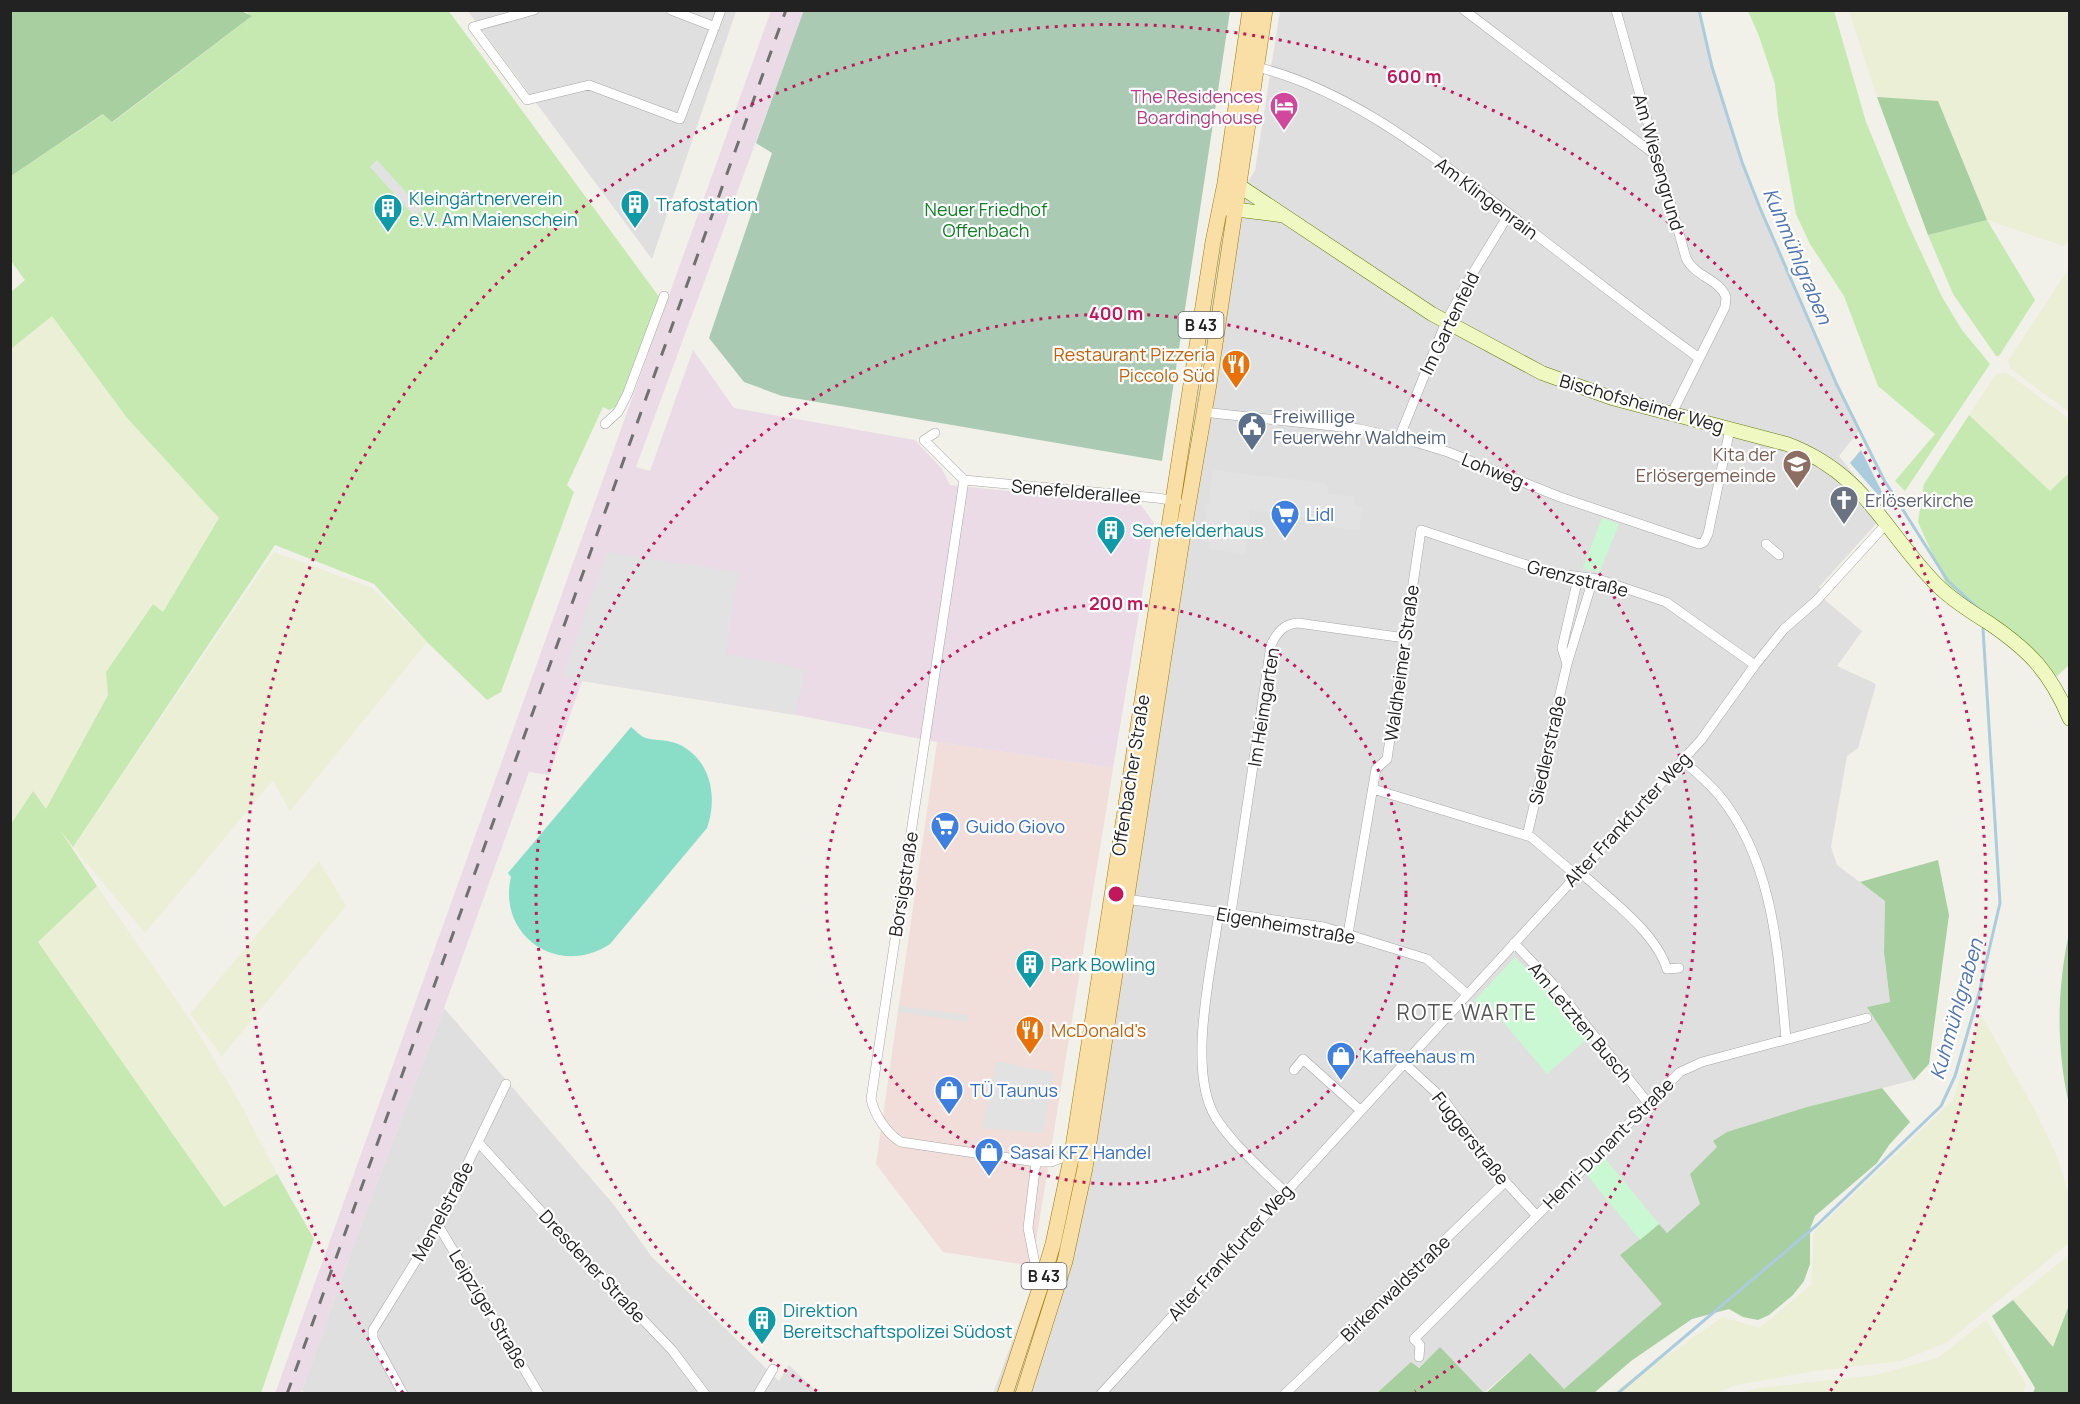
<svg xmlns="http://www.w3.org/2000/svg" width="2080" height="1404" font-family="Manrope,sans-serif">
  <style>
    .residential { fill: #e0dfdf }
    .commercial { fill: #f1ddd9 }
    .industrial { fill: #eadbe6 }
    .farmland { fill: #eaefd5 }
    .grass { fill: #c6e9b1 }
    .forest { fill: #a7cf9f }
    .cemetery { fill: #aacab3 }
    .park { fill: #c9f8d2 }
    .pitch { fill: #8addc7 }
    .parking { fill: #e2e2e2 }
    .water { fill: #abccdd }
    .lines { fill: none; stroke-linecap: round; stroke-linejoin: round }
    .stream { stroke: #abccdd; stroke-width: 3 }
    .street-casing { stroke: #a6a6a6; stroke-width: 10 }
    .secondary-casing { stroke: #5f7908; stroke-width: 15 }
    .primary-casing { stroke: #9b7b05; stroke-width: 16 }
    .street { stroke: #fff; stroke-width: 9 }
    .secondary { stroke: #eff8c0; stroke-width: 14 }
    .primary { stroke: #f9dfa6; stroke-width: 15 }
    .rail { stroke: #707070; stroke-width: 3; stroke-dasharray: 12 12; stroke-linecap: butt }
    .ring { fill: none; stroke: #c2185b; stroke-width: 3; stroke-dasharray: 3 6 }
    .labels { text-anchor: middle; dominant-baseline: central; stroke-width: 4.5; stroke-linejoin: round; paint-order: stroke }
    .shield { fill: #fff; stroke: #646464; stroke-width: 1.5 }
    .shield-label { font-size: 16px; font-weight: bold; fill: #222 }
    .hotel-label { font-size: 18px; fill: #b23c85; stroke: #fff; text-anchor: end }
    .street-label { font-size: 18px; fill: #222; stroke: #fff }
    .culture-label { font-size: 18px; fill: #0d838f; stroke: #fff; text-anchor: start }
    .park-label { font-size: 18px; fill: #0f8026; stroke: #fff }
    .food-label { font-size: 18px; fill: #c56008; stroke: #fff; text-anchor: end }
    .service-label { font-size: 18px; fill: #4e5e75; stroke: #fff; text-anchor: start }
    .education-label { font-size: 18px; fill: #785e54; stroke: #fff; text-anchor: end }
    .worship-label { font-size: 18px; fill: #5b616d; stroke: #fff; text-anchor: start }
    .shop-label { font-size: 18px; fill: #366cbe; stroke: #fff; text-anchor: start }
    .water-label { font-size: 20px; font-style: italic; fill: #4f74b0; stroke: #fff }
    .quarter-label { font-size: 21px; letter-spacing: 1.5px; fill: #555; stroke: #fff }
    .centre { fill: #c2185b; stroke: #fff; stroke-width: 3 }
    .ring-label { font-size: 18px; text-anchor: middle; font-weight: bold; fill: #c2185b; stroke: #fff; stroke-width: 4.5; stroke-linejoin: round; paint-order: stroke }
  </style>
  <rect width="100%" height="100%" fill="#f1f0e9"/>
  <!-- residential -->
  <path class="residential" d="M468,11H736L652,259Z
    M1280,11H1699L1712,67L1742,162L1760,208L1837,385L1859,431L1839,456L1885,514L1819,587L1825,600L1862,631L1837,666L1876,684L1858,748L1847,756L1831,847L1837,865L1885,901L1884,952L1890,1002L1867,1007L1914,1080L1807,1107L1713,1141L1717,1147L1701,1204L1667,1233L1659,1225L1621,1254L1663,1304L1564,1389L1530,1353L1484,1393L1440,1348L1418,1368L1411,1362L1377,1393L993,1394L1048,1242L1072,1154L1213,242L1255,170Z
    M444,1008L614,1205L652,1257L779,1381L789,1365L818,1393L305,1394L302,1390L364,1216Z"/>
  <!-- commercial -->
  <path class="commercial" d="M937,742L1113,768L1032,1266L943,1252L876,1164Z"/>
  <!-- industrial -->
  <path class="industrial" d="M771,11H804L636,467L650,471L693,350L734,408L915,440L942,469L950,485L1141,505L1154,523L1113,768L937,742L796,715L582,681L549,775L529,772L444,1008L364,1216L301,1393L275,1394Z"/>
  <!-- farmland -->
  <path class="farmland" d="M1849,11H2069L2070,238L2064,246L1987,220L1938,102L1877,97Z
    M2069,268V412L2011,369L2008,361Z
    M52,316L127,418L219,518L163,613L152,604L106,672L108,694L46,810L33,792L11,824V349Z
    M2007,373L2069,419V473L2050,491L1969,415L1996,374Z
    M274,552L372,588L427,642L290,811L273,780L145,933L73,847Z
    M319,861L346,906L222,1056L190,1014Z
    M97,886L195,1027L241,1105L277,1174L225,1208L38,942Z
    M1981,1015L2036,1112L2058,1159L2069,1195V1243L1946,1343L1900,1361L1815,1371L1736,1385L1716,1393H1612L1723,1317L1759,1328L1811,1285L1814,1232L1953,1100Z
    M2069,1255V1305L2053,1347L2013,1300Z
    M1986,1320L2026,1384L2023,1393H1740L1760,1388L1876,1375L1938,1358Z"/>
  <!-- grass -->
  <path class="grass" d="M448,10L660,298L619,406L609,410L603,407L567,485L574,492L501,692L487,700L427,642L374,584L275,545L73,847L60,830L97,886L38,942L224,1207L277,1174L314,1239L261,1393H11V824L33,791L46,809L108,695L106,672L153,604L163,612L219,518L127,418L52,316L11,349L10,293L25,280L11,261V176L104,114L113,122L251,17L246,11Z
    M1748,11H1834L1866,122L1908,224L1942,297L1962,330L1990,364L1905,491L1895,481L1935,434L1878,386L1844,296L1810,244L1796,214L1778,116L1775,84L1759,36Z
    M1987,220L2035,300L1999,356H1996L1953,294L1928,235Z
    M1969,415L2050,491L2069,473V665L2056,677L2033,653L1949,591L1918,522L1924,484Z"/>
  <!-- forest -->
  <path class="forest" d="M239,10L252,16L112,122L103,114L11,176V11Z
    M1877,97L1938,101L1987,220L1928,235Z
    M1938,860L1949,915L1929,1064L1914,1080L1867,1007L1890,1002L1884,952L1885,901L1860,882Z
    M2069,933V1104C2056,1048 2057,989 2069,933Z
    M1882,1088L1910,1122L1889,1145L1877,1163L1815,1216L1810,1229V1264L1804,1281L1793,1295L1769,1315L1758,1320L1743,1317L1729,1309L1692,1319L1631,1361L1594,1393L1485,1394L1530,1353L1564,1389L1662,1304L1620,1255L1659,1224L1667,1233L1700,1204L1690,1174L1717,1147L1713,1141L1727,1132L1807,1107Z
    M2013,1300L2053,1347L2069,1305V1393H2033L2035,1388L1992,1316Z
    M1440,1347L1484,1393H1377L1411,1362L1419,1368Z"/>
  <!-- cemetery -->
  <path class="cemetery" d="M804,10L1230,11L1162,461L782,396L744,382L709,338L772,153L756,143Z"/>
  <!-- park -->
  <path class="park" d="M1602,518L1619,524L1599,573L1583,568Z
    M1515,957L1551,993L1587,1039L1547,1074L1500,1018L1495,1022L1474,1001Z
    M1604,1157L1659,1224L1640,1240L1587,1175Z"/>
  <!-- pitch -->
  <path class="pitch" d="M631,727C635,730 641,737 646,738C657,741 666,739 678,744C711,759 718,797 707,828L610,944C559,978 497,936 511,877L508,873Z"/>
  <!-- parking -->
  <path class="parking" d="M377,160L422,210L415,217L370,167Z
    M1213,470L1324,483L1328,487V494L1355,497L1354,506L1362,507L1359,530L1321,526L1322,519L1250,510L1245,554L1209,549L1210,542L1202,540Z
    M607,552L738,572L726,654L783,664L804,671L796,715L582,681L563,676Z
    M899,1006L968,1015L967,1022L898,1012Z
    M996,1061L1054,1073L1043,1133L982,1128Z"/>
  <!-- water -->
  <path class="water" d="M1861,450L1887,502L1885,503L1850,463Z"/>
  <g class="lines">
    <!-- stream -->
    <path class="stream" d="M1699,10L1712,67L1742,162L1760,208L1837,385L1884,480L1948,581L1981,611
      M1617,1394L1817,1225L1941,1106L1955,1076L1978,997L2000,903L1983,629"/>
    <!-- street casing -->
    <g class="street-casing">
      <path id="street" d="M534,10L473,27L527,100L589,85L680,119L721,10
        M671,10L715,27
        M1464,10L1658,157
        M1616,10L1686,258C1694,276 1719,279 1726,297L1725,307L1671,415
        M1257,67C1340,88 1411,140 1478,190C1552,246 1624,304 1699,358
        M1203,412L1360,429L1415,442L1448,452L1560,497L1699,544L1704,542L1708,534L1730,429
        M605,424L618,412L627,395L664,296
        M935,433L924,440L964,480
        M1399,438L1446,322L1468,281L1509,214
        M964,480L871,1099C874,1114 887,1134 901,1142L1036,1162H1051L1072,1154
        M964,480L1157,498L1177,501
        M1766,544L1779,555
        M1567,664L1562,648L1578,578
        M1682,760C1695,771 1708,782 1719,795C1775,864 1778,954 1786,1039
        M1373,789L1531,837L1576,875
        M1527,836L1567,664L1593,579
        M1579,871C1608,898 1655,931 1667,969L1679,968
        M1126,899L1324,927L1427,959L1467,994
        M1219,912C1212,966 1186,1071 1216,1118C1234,1146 1262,1169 1285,1192
        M1231,913L1271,645C1277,632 1284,624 1298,623L1405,638
        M1348,934L1376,769L1387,759L1421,530L1551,573L1598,579L1666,602L1755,665
        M1514,943L1552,983L1648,1103
        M1404,1063L1444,1100L1493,1168L1536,1215
        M1294,1070L1303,1059L1360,1110
        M478,1142L579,1253L672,1350L705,1394
        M1036,1162L1028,1228L1039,1284
        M438,1225L539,1394
        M1419,1357L1420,1345L1414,1339L1680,1072L1702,1062L1867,1018
        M403,1394L373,1339V1330L438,1225L506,1084
        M758,1394L773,1369
        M1101,1394L1701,740L1755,665L1784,629L1816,601L1887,523
        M1285,1394L1505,1182"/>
    </g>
    <!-- secondary casing -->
    <g class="secondary-casing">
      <path id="secondary" d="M1230,184L1238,185L1432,314L1542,373L1612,398L1787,444C1866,474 1883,530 1937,585C1952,600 1971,612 1989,623C2030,651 2050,672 2070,719
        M1224,208L1280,215"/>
    </g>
    <!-- primary casing -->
    <g class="primary-casing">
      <path id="primary" d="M1005,1394L1040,1288L1053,1244L1072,1154L1213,242L1225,183L1250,10
        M1023,1394L1065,1261L1085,1168L1180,552L1209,384L1265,10"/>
    </g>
    <!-- street -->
    <use href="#street" class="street"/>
    <!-- secondary -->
    <use href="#secondary" class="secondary"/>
    <!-- primary -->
    <use href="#primary" class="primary"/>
    <!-- rail -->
    <path class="rail" d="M287,1394L786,10"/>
  </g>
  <!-- distance rings -->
  <g class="ring">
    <circle cx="1116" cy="894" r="290"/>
    <path d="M817 1391A580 580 0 1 1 1415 1391"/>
    <path d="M403 1393A870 870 0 1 1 1829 1393"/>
  </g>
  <!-- icons -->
  <defs>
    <g id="hotel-pin" transform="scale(1.5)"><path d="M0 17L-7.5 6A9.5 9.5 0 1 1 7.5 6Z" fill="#d1479c" stroke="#fff"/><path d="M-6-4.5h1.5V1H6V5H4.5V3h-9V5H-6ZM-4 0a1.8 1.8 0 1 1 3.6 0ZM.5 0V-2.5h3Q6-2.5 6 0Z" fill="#fff"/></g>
    <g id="building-pin" transform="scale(1.5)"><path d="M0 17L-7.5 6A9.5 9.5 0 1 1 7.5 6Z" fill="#0f9aa8" stroke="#fff"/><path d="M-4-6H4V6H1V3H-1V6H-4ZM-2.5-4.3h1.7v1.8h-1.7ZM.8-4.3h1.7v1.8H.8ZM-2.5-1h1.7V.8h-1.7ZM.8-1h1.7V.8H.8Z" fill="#fff"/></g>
    <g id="restaurant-pin" transform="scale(1.5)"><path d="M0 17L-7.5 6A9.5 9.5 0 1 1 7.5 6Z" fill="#e8710a" stroke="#fff"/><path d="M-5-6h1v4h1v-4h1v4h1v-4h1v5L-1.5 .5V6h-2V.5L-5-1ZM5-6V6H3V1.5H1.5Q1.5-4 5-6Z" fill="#fff"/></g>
    <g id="civic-pin" transform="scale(1.5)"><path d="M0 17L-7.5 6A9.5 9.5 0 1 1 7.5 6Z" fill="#5c6f8a" stroke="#fff"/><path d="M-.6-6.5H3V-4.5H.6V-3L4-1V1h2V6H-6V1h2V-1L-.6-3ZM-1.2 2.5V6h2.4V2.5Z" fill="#fff"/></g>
    <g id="school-pin" transform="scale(1.5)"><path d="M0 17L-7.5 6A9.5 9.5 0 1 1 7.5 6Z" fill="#8d6e63" stroke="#fff"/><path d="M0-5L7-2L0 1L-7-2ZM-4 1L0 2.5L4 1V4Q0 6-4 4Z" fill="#fff"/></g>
    <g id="church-pin" transform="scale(1.5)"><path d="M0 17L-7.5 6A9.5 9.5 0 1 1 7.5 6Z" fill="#6b7280" stroke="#fff"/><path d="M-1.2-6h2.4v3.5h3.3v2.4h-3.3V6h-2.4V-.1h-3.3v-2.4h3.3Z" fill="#fff"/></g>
    <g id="supermarket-pin" transform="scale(1.5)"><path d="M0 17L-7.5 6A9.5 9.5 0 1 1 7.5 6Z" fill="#3f7fe0" stroke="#fff"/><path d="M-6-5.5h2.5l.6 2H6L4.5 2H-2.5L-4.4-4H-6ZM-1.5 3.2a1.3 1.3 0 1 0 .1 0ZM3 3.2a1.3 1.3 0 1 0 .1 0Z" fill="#fff"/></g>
    <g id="shop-pin" transform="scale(1.5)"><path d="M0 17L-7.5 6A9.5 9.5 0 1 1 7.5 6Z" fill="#3f7fe0" stroke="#fff"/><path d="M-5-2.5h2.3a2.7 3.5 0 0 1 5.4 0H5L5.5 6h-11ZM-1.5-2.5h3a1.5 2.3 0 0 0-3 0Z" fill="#fff"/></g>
  </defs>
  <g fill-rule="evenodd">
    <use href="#hotel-pin" x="1284" y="106"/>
    <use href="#building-pin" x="635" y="204"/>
    <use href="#building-pin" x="388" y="208"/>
    <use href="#restaurant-pin" x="1236" y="364"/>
    <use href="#civic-pin" x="1252" y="426"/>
    <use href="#school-pin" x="1797" y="464"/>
    <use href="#church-pin" x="1844" y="500"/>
    <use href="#supermarket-pin" x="1285" y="514"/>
    <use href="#building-pin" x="1111" y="530"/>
    <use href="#supermarket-pin" x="945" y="826"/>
    <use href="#building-pin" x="1030" y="964"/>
    <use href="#restaurant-pin" x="1030" y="1030"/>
    <use href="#shop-pin" x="1341" y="1056"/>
    <use href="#shop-pin" x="949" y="1090"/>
    <use href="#shop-pin" x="989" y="1152"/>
    <use href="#building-pin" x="762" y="1320"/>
  </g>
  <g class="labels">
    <!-- shield labels -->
    <g class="shield">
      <rect x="1178.5" y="312" width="45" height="26" rx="4.5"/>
      <rect x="1021.5" y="1263" width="45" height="26" rx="4.5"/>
    </g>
    <g class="shield-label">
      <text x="1201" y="325">B 43</text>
      <text x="1044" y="1276">B 43</text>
    </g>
    <!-- hotel labels -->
    <g class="hotel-label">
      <text x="1263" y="96">The Residences<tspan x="1263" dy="21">Boardinghouse</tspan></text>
    </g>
    <!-- street labels -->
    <g class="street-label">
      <text transform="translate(1659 162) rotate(74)">Am Wiesengrund</text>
      <text transform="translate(1487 198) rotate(37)">Am Klingenrain</text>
      <text transform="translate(1449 323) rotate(-64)">Im Gartenfeld</text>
      <text transform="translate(1642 403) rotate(16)">Bischofsheimer Weg</text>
      <text transform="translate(1493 470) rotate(22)">Lohweg</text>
      <text transform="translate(1076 491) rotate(5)">Senefelderallee</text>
      <text transform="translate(1578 578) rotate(14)">Grenzstraße</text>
      <text transform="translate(1401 663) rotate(-82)">Waldheimer Straße</text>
      <text transform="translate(1263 707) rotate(-81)">Im Heimgarten</text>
      <text transform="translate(1547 750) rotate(-77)">Siedlerstraße</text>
      <text transform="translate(1130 775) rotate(-81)">Offenbacher Straße</text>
      <text transform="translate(1627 819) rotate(-47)">Alter Frankfurter Weg</text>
      <text transform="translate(903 884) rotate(-81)">Borsigstraße</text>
      <text transform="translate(1286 925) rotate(10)">Eigenheimstraße</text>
      <text transform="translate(1581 1022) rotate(50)">Am Letzten Busch</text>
      <text transform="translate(1471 1138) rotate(52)">Fuggerstraße</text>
      <text transform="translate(1608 1143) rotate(-45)">Henri-Dunant-Straße</text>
      <text transform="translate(442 1211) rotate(-62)">Memelstraße</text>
      <text transform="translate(1230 1252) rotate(-48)">Alter Frankfurter Weg</text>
      <text transform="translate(593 1266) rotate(47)">Dresdener Straße</text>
      <text transform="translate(1395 1288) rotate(-44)">Birkenwaldstraße</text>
      <text transform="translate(489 1309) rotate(59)">Leipziger Straße</text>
    </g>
    <!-- culture labels -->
    <g class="culture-label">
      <text x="409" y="198">Kleingärtnerverein<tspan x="409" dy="21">e.V. Am Maienschein</tspan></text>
      <text x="656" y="204">Trafostation</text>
      <text x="1132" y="530">Senefelderhaus</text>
      <text x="1051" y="964">Park Bowling</text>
      <text x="783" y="1310">Direktion<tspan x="783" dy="21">Bereitschaftspolizei Südost</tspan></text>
    </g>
    <!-- park labels -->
    <g class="park-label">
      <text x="986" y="209">Neuer Friedhof<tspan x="986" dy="21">Offenbach</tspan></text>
    </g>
    <!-- food labels -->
    <g class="food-label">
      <text x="1215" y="354">Restaurant Pizzeria<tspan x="1215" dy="21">Piccolo Süd</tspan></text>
      <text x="1051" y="1030" text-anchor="start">McDonald's</text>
    </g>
    <!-- service labels -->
    <g class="service-label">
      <text x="1273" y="416">Freiwillige<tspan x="1273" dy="21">Feuerwehr Waldheim</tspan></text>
    </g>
    <!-- education labels -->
    <g class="education-label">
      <text x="1776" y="454">Kita der<tspan x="1776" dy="21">Erlösergemeinde</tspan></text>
    </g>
    <!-- worship labels -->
    <g class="worship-label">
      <text x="1865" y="500">Erlöserkirche</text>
    </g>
    <!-- shop labels -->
    <g class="shop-label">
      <text x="1306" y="514">Lidl</text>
      <text x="966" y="826">Guido Giovo</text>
      <text x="1362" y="1056">Kaffeehaus m</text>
      <text x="970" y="1090">TÜ Taunus</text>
      <text x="1010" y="1152">Sasai KFZ Handel</text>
    </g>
    <!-- water labels -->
    <g class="water-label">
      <text transform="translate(1798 256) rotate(67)">Kuhmühlgraben</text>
      <text transform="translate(1956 1009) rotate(-74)">Kuhmühlgraben</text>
    </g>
    <!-- quarter labels -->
    <g class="quarter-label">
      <text x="1467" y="1012">ROTE WARTE</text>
    </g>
  </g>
  <circle cx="1116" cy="894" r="9" class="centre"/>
  <g class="ring-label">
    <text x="1414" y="83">600 m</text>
    <text x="1116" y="320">400 m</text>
    <text x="1116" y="610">200 m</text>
  </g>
  <!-- border -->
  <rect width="2080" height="1404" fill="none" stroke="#222222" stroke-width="24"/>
</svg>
